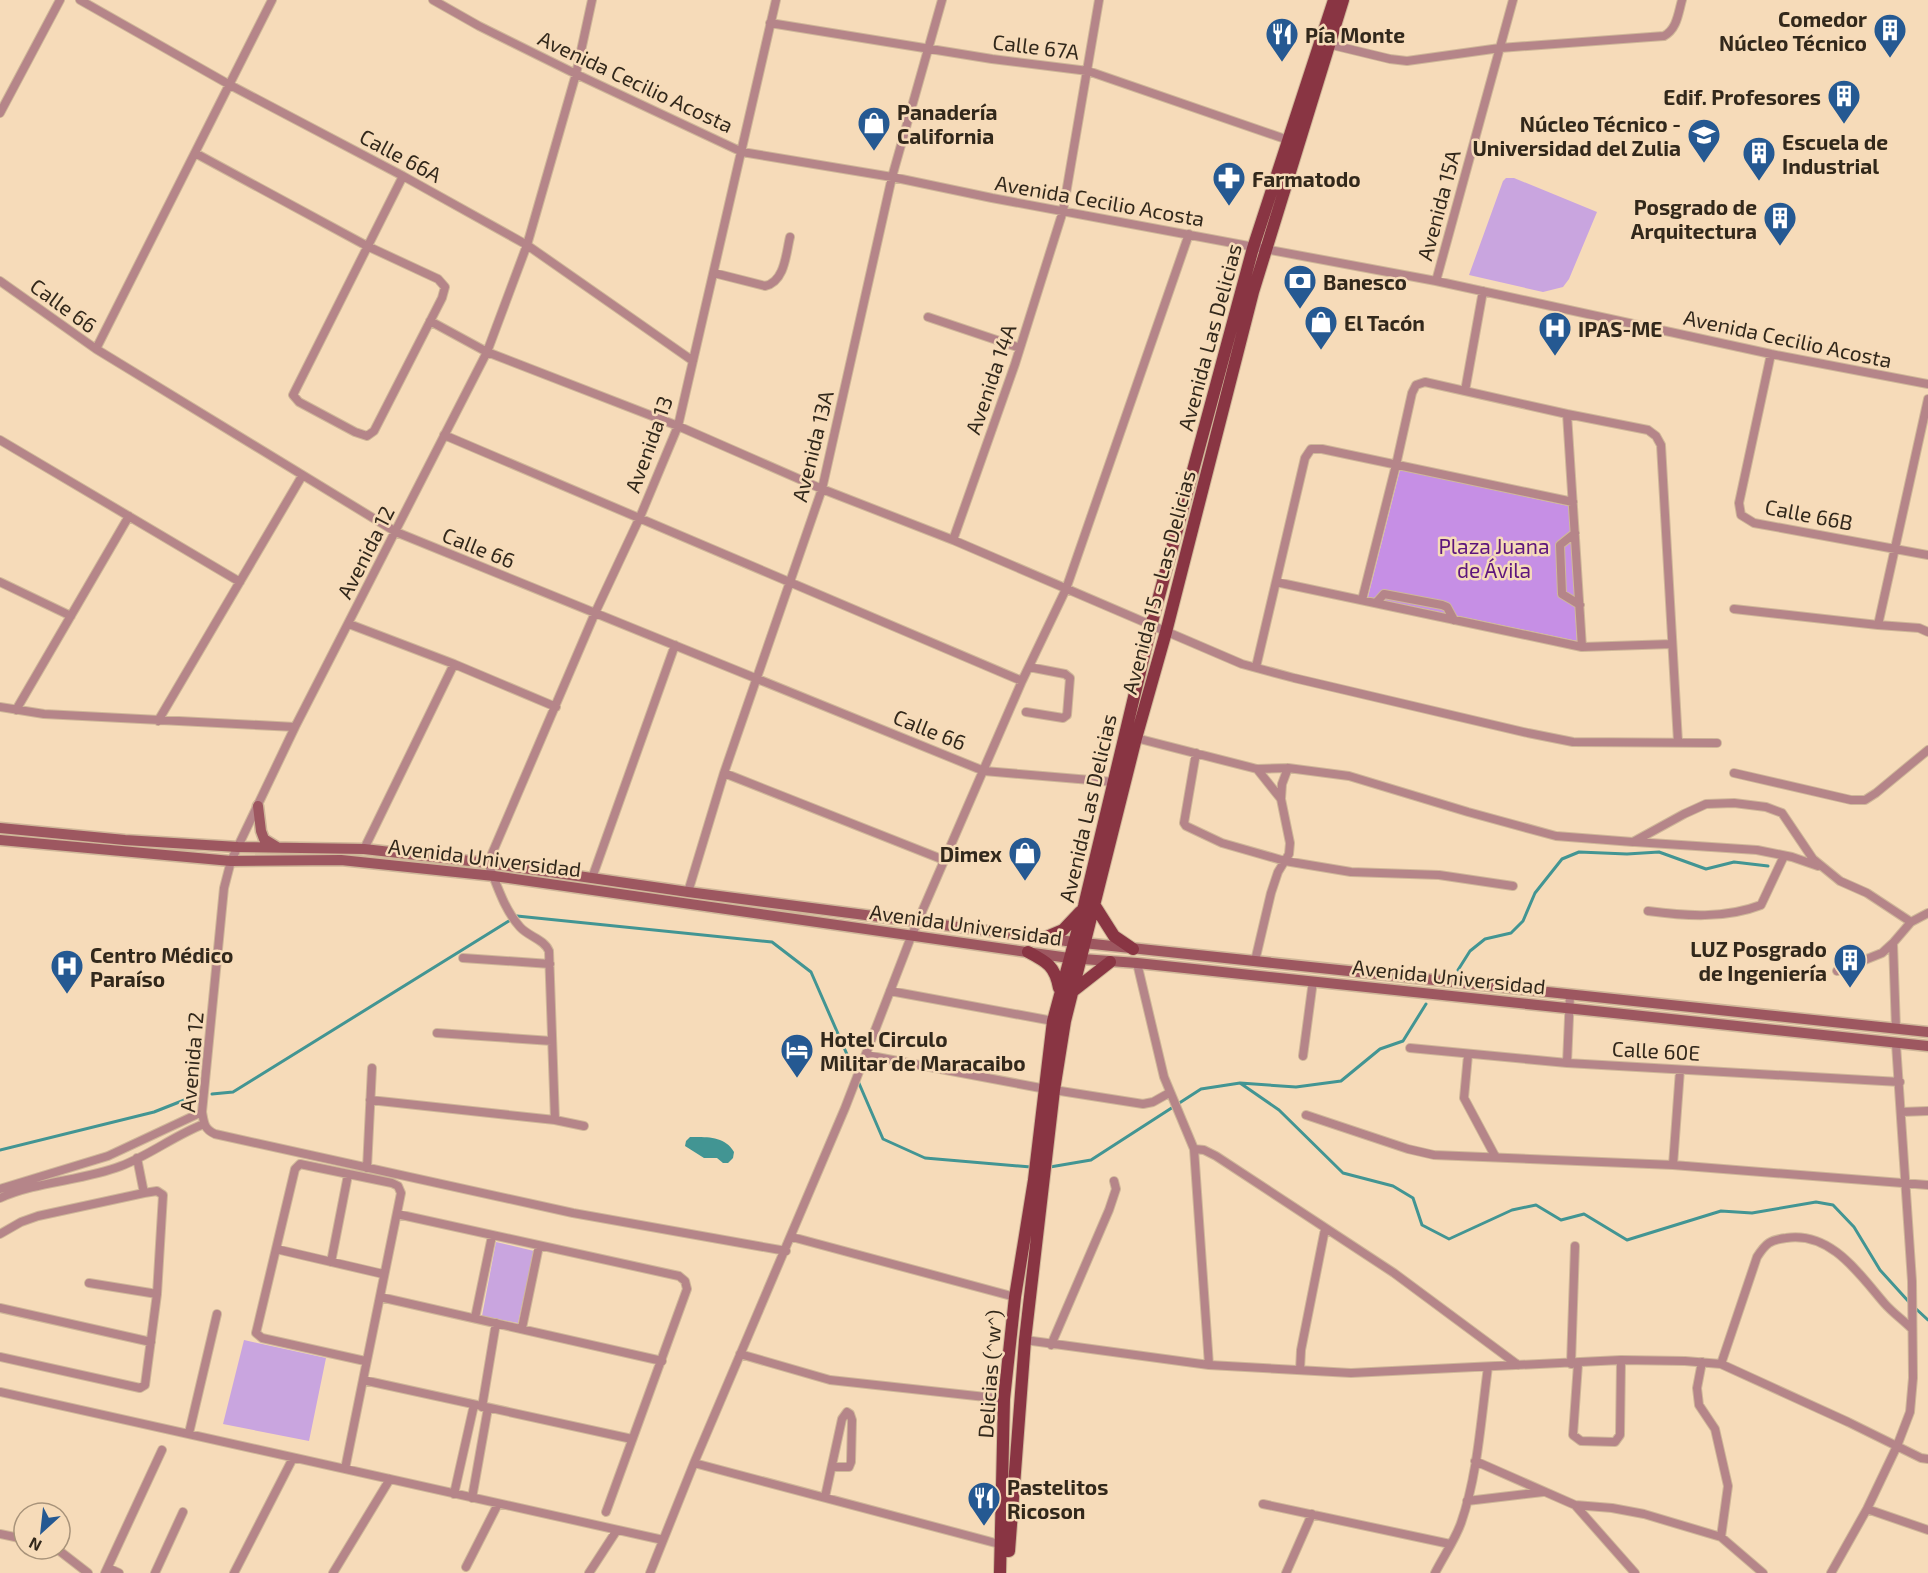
<svg xmlns="http://www.w3.org/2000/svg" width="1928" height="1573" font-family="'Exo 2',sans-serif">
  <style>
    .green { fill: #c9a5df }
    .forest { fill: #c68fe5 }
    .water { fill: #429593 }
    .lines { fill: none; stroke-linecap: round; stroke-linejoin: round }
    .stream { stroke: #429593; stroke-width: 3 }
    .street-casing { stroke: #cfb799; stroke-width: 10 }
    .secondary-casing { stroke: #cfb799; stroke-width: 13 }
    .primary-casing { stroke: #cfb799; stroke-width: 14 }
    .street { stroke: #b58589; stroke-width: 8 }
    .secondary { stroke: #9d5760; stroke-width: 10 }
    .primary { stroke: #893543; stroke-width: 12 }
    .labels { text-anchor: middle; dominant-baseline: central; stroke-width: 5; stroke-linejoin: round; paint-order: stroke }
    .poi-label { font-size: 21px; font-weight: bold; fill: #32281b; stroke: #f6dbb9; text-anchor: start }
    .street-label { font-size: 21px; fill: #32281b; stroke: #f6dbb9 }
    .park-label { font-size: 21px; fill: #5d157c; stroke: #f6dbb9 }
  </style>
  <rect width="100%" height="100%" fill="#f6dbb9"/>
  <!-- green -->
  <path class="green" d="M1506,178H1514L1597,212L1569,279L1563,287L1543,292L1469,275L1503,181Z
    M496,1242L534,1251L518,1323L482,1316Z
    M244,1340L326,1358L309,1441L223,1424Z"/>
  <!-- forest -->
  <path class="forest" d="M1400,470L1569,506L1577,641L1368,597Z"/>
  <!-- water -->
  <path class="water" d="M690,1137C707,1137 725,1136 734,1152L733,1158L728,1163H723L717,1158H704L685,1146L686,1141Z"/>
  <g class="lines">
    <!-- stream -->
    <path class="stream" d="M1458,970L1470,951L1485,939L1511,933L1523,921L1535,893L1562,859L1579,852L1627,854L1659,852L1706,869L1734,862L1768,866
      M858,1081L883,1139L925,1158L1031,1167
      M1240,1083L1296,1087L1341,1081L1380,1049L1403,1041L1426,1004
      M212,1094L233,1092L517,916L772,942L811,972L856,1075
      M0,1150L154,1112L197,1095
      M1050,1167L1091,1160L1201,1089L1240,1083L1279,1110L1343,1173L1393,1186L1413,1198L1422,1225L1449,1239L1512,1210L1536,1205L1561,1220L1584,1214L1627,1240L1721,1211L1752,1213L1816,1202L1833,1205L1854,1227L1880,1270L1909,1302
      M1914,1307L1928,1320"/>
    <!-- street casing -->
    <g class="street-casing">
      <path id="street" d="M80,0L230,85L403,176L527,245L693,361
        M433,0L479,26L576,74L742,152L892,177L992,198L1436,281L1771,354L1928,384
        M592,0L576,74L527,245L487,352L295,727L231,861L224,888L202,1112C204,1123 204,1129 215,1134L573,1213L786,1251
        M1099,0L1063,211L1015,364L953,540L1242,664L1294,678L1528,733L1573,742L1717,743
        M770,23L992,59L1088,71L1288,140
        M1328,44L1390,59L1407,61L1500,48L1664,36C1677,29 1678,14 1682,0
        M0,113L60,0
        M195,153L367,246L438,279L445,287L442,298L374,431L367,436L355,432L299,402L293,395L403,176
        M714,273L765,286C785,282 786,253 790,237
        M0,281L96,349L396,532L984,771L1114,782
        M1436,281L1513,0
        M928,317L1020,348
        M430,321L487,352L678,426L822,489L953,540
        M96,349L272,0
        M1771,354L1739,503L1741,515L1754,523L1928,555
        M1465,391L1483,291
        M1567,414L1648,430L1656,436L1661,445L1678,742
        M444,435L1022,681
        M0,440L240,582
        M1575,533L1560,545L1562,594L1580,605
        M0,582L71,616
        M1276,582L1582,647L1672,644
        M1362,600L1396,465L1412,393L1416,385L1425,382L1567,414L1582,647
        M1376,603L1384,594L1442,605L1447,607L1454,620
        M1734,609L1878,625L1919,628L1928,632
        M349,624L454,664L556,707
        M1878,625L1928,399
        M1256,667L1305,458L1311,449H1322L1573,502
        M0,707L44,714L295,727
        M16,710L129,516
        M1026,712L1063,718L1067,715L1070,678L1065,674L1029,667
        M158,721L302,476
        M1136,738L1257,769L1288,768L1349,776L1468,812L1556,836L1633,842L1684,814L1706,804L1734,803L1766,807L1782,813L1813,859L1840,881L1867,893L1911,922L1928,913
        M1196,753L1184,823L1186,826L1222,843L1285,861L1351,872L1439,875L1513,886
        M724,773L944,860
        M1734,773L1851,800H1865L1876,793L1928,750
        M1281,799L1282,784L1288,768
        M1635,842L1757,850L1792,857L1818,866
        M364,849L454,664
        M592,878L675,645
        M688,892L724,773L822,489L892,177L942,0
        M1648,911C1685,916 1725,919 1761,905L1784,856
        M463,958L550,964
        M1255,961L1271,893L1278,872L1289,854L1290,843L1281,799L1257,769
        M1137,963L1164,1077L1194,1149L1209,1365
        M1837,971L1882,953L1893,943
        M890,991L1053,1021
        M1896,1029L1893,943L1911,922
        M437,1033L552,1041
        M1410,1048L1567,1063L1900,1082
        M866,1055L1046,1089
        M1468,1055L1464,1098L1495,1156
        M1303,1056L1313,981
        M1567,1063L1570,995
        M1054,1090L1143,1104L1153,1102L1169,1093
        M370,1100L555,1120L549,951C544,939 529,937 520,927C504,909 497,885 488,863L595,613L640,517L678,426L776,0
        M1901,1112L1928,1111
        M1306,1115L1408,1149L1434,1155L1673,1165L1928,1185
        M555,1120L584,1126
        M1194,1149L1204,1150L1216,1156L1394,1273L1518,1365
        M137,1158L144,1193
        M1673,1165L1680,1070
        M367,1168L372,1068
        M0,1189L108,1156L202,1112
        M0,1198C38,1181 82,1181 121,1166C150,1155 175,1135 204,1124
        M397,1214L679,1276L685,1281L687,1289L606,1512
        M0,1234L21,1222L38,1216L144,1193L157,1191L163,1195L157,1294L145,1385L140,1388L0,1357
        M792,1237L1015,1297
        M276,1249L383,1274
        M331,1262L348,1175
        M89,1283L157,1294
        M380,1297L662,1361
        M0,1308L151,1342
        M475,1318L492,1236
        M522,1328L539,1246
        M1025,1340L1209,1365L1351,1373L1621,1360L1685,1361L1721,1364L1848,1422L1921,1458L1928,1459
        M1051,1345L1109,1210L1116,1189L1114,1181
        M740,1354L830,1380L1004,1399
        M365,1361L262,1338L256,1333L295,1169L300,1164L392,1183L398,1186L401,1193L363,1380L632,1439
        M1702,1362L1697,1388L1699,1405L1715,1429L1728,1486L1721,1537
        M1571,1364L1575,1246
        M1578,1364L1573,1435L1581,1441L1615,1442L1620,1435L1621,1360
        M1721,1364L1757,1257C1766,1243 1770,1240 1786,1238C1831,1231 1859,1274 1885,1304C1893,1313 1903,1320 1912,1329
        M1300,1370L1301,1350L1325,1229
        M0,1392L663,1540
        M482,1407L496,1323
        M189,1433L217,1314
        M1475,1461L1575,1505L1635,1573
        M694,1463L1003,1545
        M345,1469L363,1380
        M454,1494L474,1405
        M825,1497L842,1419L847,1412L850,1414L852,1420L851,1462L849,1467H832
        M472,1498L488,1408
        M1467,1501L1543,1492
        M1263,1504L1450,1544
        M1575,1505L1612,1508L1644,1514L1721,1537L1763,1573
        M1867,1509L1928,1530
        M0,1534L24,1539
        M57,1549L88,1573
        M466,1567L498,1504
        M108,1568L119,1573
        M105,1573L162,1450
        M155,1573L183,1512
        M234,1573L293,1458
        M333,1573L390,1479
        M589,1573L617,1530
        M650,1573L694,1463L845,1108L911,937L1022,681L1066,589L1189,234
        M1286,1573L1312,1514
        M1435,1573C1443,1557 1455,1540 1461,1523C1478,1474 1481,1418 1488,1367
        M1831,1573L1867,1509L1897,1446L1910,1412L1913,1378L1912,1281L1896,1044"/>
    </g>
    <!-- secondary casing -->
    <g class="secondary-casing">
      <path id="secondary" d="M258,806L261,831L264,839L277,847
        M0,828L125,840L238,847L364,849L488,863L688,892L1074,942L1928,1032
        M0,840L231,861L341,860L494,876L1069,958L1137,963L1928,1046"/>
    </g>
    <!-- primary casing -->
    <g class="primary-casing">
      <path id="primary" d="M1095,906L1114,936L1133,949
        M1044,938L1063,930L1080,912
        M1028,952C1047,962 1055,966 1059,988
        M1073,991L1110,962
        M1009,1551L1025,1340L1054,1090L1065,1021L1136,738L1166,632L1253,292L1343,0
        M1000,1573L1004,1399L1015,1297L1034,1180L1053,1021L1084,906L1151,626L1253,248L1334,0"/>
    </g>
    <!-- street -->
    <use href="#street" class="street"/>
    <!-- secondary -->
    <use href="#secondary" class="secondary"/>
    <!-- primary -->
    <use href="#primary" class="primary"/>
  </g>
  <!-- icons -->
  <defs>
    <g id="building-pin" transform="scale(1.725)"><path d="M0 17L-7.5 6A9.5 9.5 0 1 1 7.5 6Z" fill="#255992" stroke="#f6dbb9"/><path d="M-4-6H4V6H1V3H-1V6H-4ZM-2.5-4.3h1.7v1.8h-1.7ZM.8-4.3h1.7v1.8H.8ZM-2.5-1h1.7V.8h-1.7ZM.8-1h1.7V.8H.8Z" fill="#fff"/></g>
    <g id="restaurant-pin" transform="scale(1.725)"><path d="M0 17L-7.5 6A9.5 9.5 0 1 1 7.5 6Z" fill="#255992" stroke="#f6dbb9"/><path d="M-5-6h1v4h1v-4h1v4h1v-4h1v5L-1.5 .5V6h-2V.5L-5-1ZM5-6V6H3V1.5H1.5Q1.5-4 5-6Z" fill="#fff"/></g>
    <g id="shop-pin" transform="scale(1.725)"><path d="M0 17L-7.5 6A9.5 9.5 0 1 1 7.5 6Z" fill="#255992" stroke="#f6dbb9"/><path d="M-5-2.5h2.3a2.7 3.5 0 0 1 5.4 0H5L5.5 6h-11ZM-1.5-2.5h3a1.5 2.3 0 0 0-3 0Z" fill="#fff"/></g>
    <g id="university-pin" transform="scale(1.725)"><path d="M0 17L-7.5 6A9.5 9.5 0 1 1 7.5 6Z" fill="#255992" stroke="#f6dbb9"/><path d="M0-5L7-2L0 1L-7-2ZM-4 1L0 2.5L4 1V4Q0 6-4 4Z" fill="#fff"/></g>
    <g id="pharmacy-pin" transform="scale(1.725)"><path d="M0 17L-7.5 6A9.5 9.5 0 1 1 7.5 6Z" fill="#255992" stroke="#f6dbb9"/><path d="M-2-6h4v4h4v4h-4v4h-4v-4h-4v-4h4Z" fill="#fff"/></g>
    <g id="bank-pin" transform="scale(1.725)"><path d="M0 17L-7.5 6A9.5 9.5 0 1 1 7.5 6Z" fill="#255992" stroke="#f6dbb9"/><path d="M-6-4H6V4H-6ZM0-2.3a2.3 2.3 0 1 0 0 4.6a2.3 2.3 0 1 0 0-4.6Z" fill="#fff"/></g>
    <g id="hospital-pin" transform="scale(1.725)"><path d="M0 17L-7.5 6A9.5 9.5 0 1 1 7.5 6Z" fill="#255992" stroke="#f6dbb9"/><path d="M-5-5h3v3.5h4V-5h3V5h-3V1.5h-4V5h-3Z" fill="#fff"/></g>
    <g id="hotel-pin" transform="scale(1.725)"><path d="M0 17L-7.5 6A9.5 9.5 0 1 1 7.5 6Z" fill="#255992" stroke="#f6dbb9"/><path d="M-6-4.5h1.5V1H6V5H4.5V3h-9V5H-6ZM-4 0a1.8 1.8 0 1 1 3.6 0ZM.5 0V-2.5h3Q6-2.5 6 0Z" fill="#fff"/></g>
  </defs>
  <g fill-rule="evenodd">
    <use href="#building-pin" x="1890" y="30"/>
    <use href="#restaurant-pin" x="1282" y="34"/>
    <use href="#building-pin" x="1844" y="96"/>
    <use href="#shop-pin" x="874" y="123"/>
    <use href="#university-pin" x="1704" y="135"/>
    <use href="#building-pin" x="1759" y="153"/>
    <use href="#pharmacy-pin" x="1229" y="178"/>
    <use href="#building-pin" x="1780" y="218"/>
    <use href="#bank-pin" x="1300" y="281"/>
    <use href="#shop-pin" x="1321" y="322"/>
    <use href="#hospital-pin" x="1555" y="328"/>
    <use href="#shop-pin" x="1025" y="853"/>
    <use href="#building-pin" x="1850" y="960"/>
    <use href="#hospital-pin" x="67" y="966"/>
    <use href="#hotel-pin" x="797" y="1050"/>
    <use href="#restaurant-pin" x="984" y="1498"/>
  </g>
  <g class="labels">
    <!-- poi labels -->
    <g class="poi-label">
      <text x="1867" y="18" text-anchor="end">Comedor<tspan x="1867" dy="24">Núcleo Técnico</tspan></text>
      <text x="1305" y="34">Pía Monte</text>
      <text x="1821" y="96" text-anchor="end">Edif. Profesores</text>
      <text x="897" y="111">Panadería<tspan x="897" dy="24">California</tspan></text>
      <text x="1681" y="123" text-anchor="end">Núcleo Técnico -<tspan x="1681" dy="24">Universidad del Zulia</tspan></text>
      <text x="1782" y="141">Escuela de<tspan x="1782" dy="24">Industrial</tspan></text>
      <text x="1252" y="178">Farmatodo</text>
      <text x="1757" y="206" text-anchor="end">Posgrado de<tspan x="1757" dy="24">Arquitectura</tspan></text>
      <text x="1323" y="281">Banesco</text>
      <text x="1344" y="322">El Tacón</text>
      <text x="1578" y="328">IPAS-ME</text>
      <text x="1002" y="853" text-anchor="end">Dimex</text>
      <text x="1827" y="948" text-anchor="end">LUZ Posgrado<tspan x="1827" dy="24">de Ingeniería</tspan></text>
      <text x="90" y="954">Centro Médico<tspan x="90" dy="24">Paraíso</tspan></text>
      <text x="820" y="1038">Hotel Circulo<tspan x="820" dy="24">Militar de Maracaibo</tspan></text>
      <text x="1007" y="1486">Pastelitos<tspan x="1007" dy="24">Ricoson</tspan></text>
    </g>
    <!-- street labels -->
    <g class="street-label">
      <text transform="translate(1036 46) rotate(7)">Calle 67A</text>
      <text transform="translate(636 81) rotate(25)">Avenida Cecilio Acosta</text>
      <text transform="translate(401 155) rotate(28)">Calle 66A</text>
      <text transform="translate(1100 200) rotate(10)">Avenida Cecilio Acosta</text>
      <text transform="translate(1438 205) rotate(-75)">Avenida 15A</text>
      <text transform="translate(64 305) rotate(36)">Calle 66</text>
      <text transform="translate(1209 337) rotate(-75)">Avenida Las Delicias</text>
      <text transform="translate(1788 338) rotate(12)">Avenida Cecilio Acosta</text>
      <text transform="translate(990 379) rotate(-71)">Avenida 14A</text>
      <text transform="translate(648 444) rotate(-70)">Avenida 13</text>
      <text transform="translate(812 446) rotate(-76)">Avenida 13A</text>
      <text transform="translate(1809 514) rotate(11)">Calle 66B</text>
      <text transform="translate(479 547) rotate(22)">Calle 66</text>
      <text transform="translate(365 552) rotate(-63)">Avenida 12</text>
      <text transform="translate(1158 582) rotate(-75)">Avenida 15 - Las Delicias</text>
      <text transform="translate(930 729) rotate(22)">Calle 66</text>
      <text transform="translate(1087 808) rotate(-77)">Avenida Las Delicias</text>
      <text transform="translate(485 857) rotate(7)">Avenida Universidad</text>
      <text transform="translate(966 924) rotate(8)">Avenida Universidad</text>
      <text transform="translate(1449 976) rotate(6)">Avenida Universidad</text>
      <text transform="translate(1656 1050) rotate(3)">Calle 60E</text>
      <text transform="translate(191 1062) rotate(-85)">Avenida 12</text>
      <text transform="translate(989 1374) rotate(-86)">Delicias (^w^)</text>
    </g>
    <!-- park labels -->
    <g class="park-label">
      <text x="1494" y="545">Plaza Juana<tspan x="1494" dy="24">de Ávila</tspan></text>
    </g>
  </g>
  <!-- north arrow -->
  <g transform="translate(42 1531) rotate(207)"><circle r="28" fill="#f6dbb9" stroke="#a8937a" stroke-width="1.5"/>
  <path d="M0-4.5L10 22L0 15L-10 22Z" fill="#255992"/>
  <text y="-9" font-size="16" font-weight="bold" text-anchor="middle" fill="#32281b">N</text>
  </g>
</svg>
